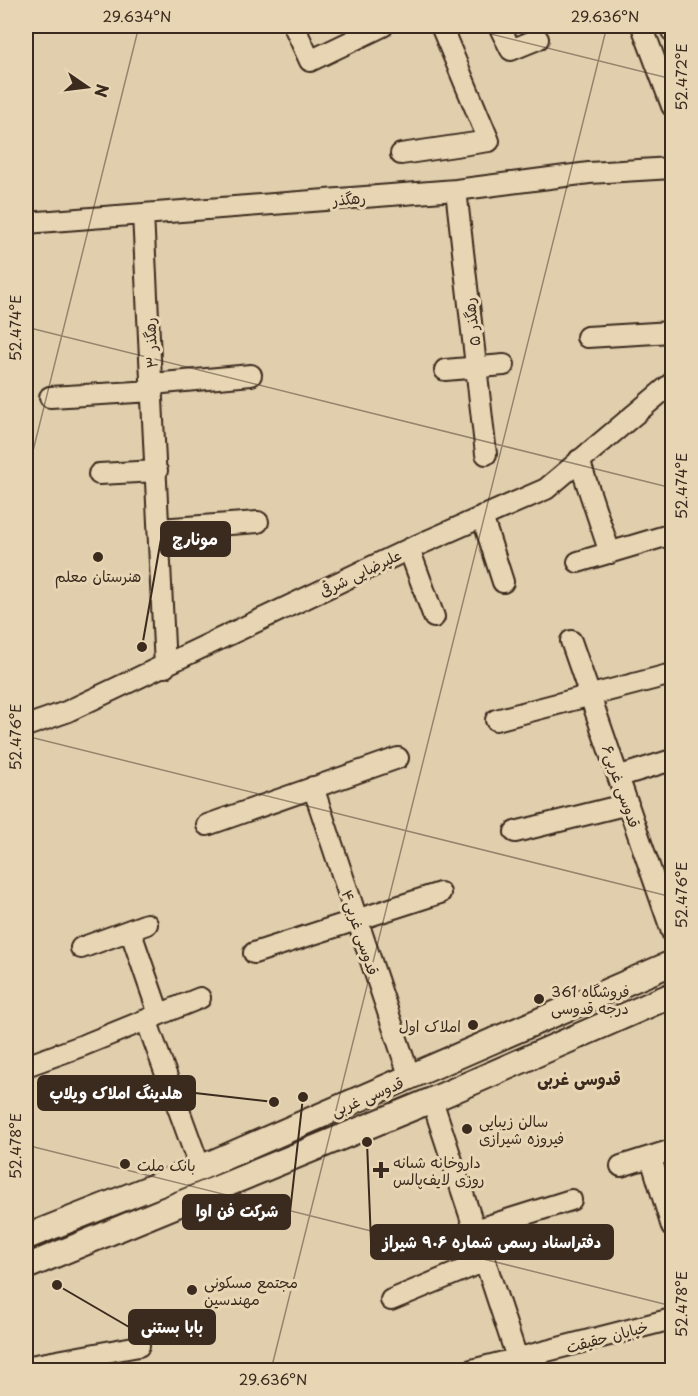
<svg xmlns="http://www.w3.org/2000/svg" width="698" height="1396" font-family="'Playpen Sans','Playpen Sans Arabic',sans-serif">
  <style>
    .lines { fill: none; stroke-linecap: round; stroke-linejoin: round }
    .minor-casing { stroke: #3b2a1e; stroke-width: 24 }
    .major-casing { stroke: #3b2a1e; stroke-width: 28 }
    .minor { stroke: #e8d5b3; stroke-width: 20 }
    .major { stroke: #e8d5b3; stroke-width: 24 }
    .ticks { fill: none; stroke: #3b2a1e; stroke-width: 1.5; stroke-opacity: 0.45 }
    .poi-dot { fill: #3b2a1e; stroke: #e8d5b3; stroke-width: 2 }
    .labels { text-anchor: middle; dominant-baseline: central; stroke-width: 6; stroke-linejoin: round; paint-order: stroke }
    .street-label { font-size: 15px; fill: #3b2a1e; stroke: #e8d5b3 }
    .poi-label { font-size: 15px; fill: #3b2a1e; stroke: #e8d5b3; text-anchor: start }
    .neighbourhood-label { font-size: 16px; font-weight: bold; fill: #3b2a1e; stroke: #e8d5b3 }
    .leader { fill: none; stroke: #3b2a1e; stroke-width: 2 }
    .callout-dot { fill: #3b2a1e; stroke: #e8d5b3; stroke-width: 2 }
    .callout { fill: #3b2a1e; stroke: #3b2a1e; stroke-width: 2 }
    .callout-label { font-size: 16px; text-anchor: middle; font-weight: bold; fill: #fff }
    .neatline { fill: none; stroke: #3b2a1e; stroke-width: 2 }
    .ticks-label { font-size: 15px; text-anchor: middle; fill: #3b2a1e }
  </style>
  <rect width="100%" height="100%" fill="#e1cead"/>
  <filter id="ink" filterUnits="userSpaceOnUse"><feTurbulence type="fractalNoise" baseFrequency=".0167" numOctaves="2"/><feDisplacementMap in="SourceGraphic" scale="12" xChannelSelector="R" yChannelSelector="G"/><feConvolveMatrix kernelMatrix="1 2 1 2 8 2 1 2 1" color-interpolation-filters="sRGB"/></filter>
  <g filter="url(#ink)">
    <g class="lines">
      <!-- minor casing -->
      <g class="minor-casing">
        <path id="minor" d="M294,26L310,61L383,26
          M499,26L511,50L538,39
          M642,26L672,106
          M671,26L672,31
          M401,154L489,141L441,26
          M456,190L486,454
          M143,214L165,667
          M26,223L456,190L589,173L672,168
          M587,337L672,332
          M445,370L504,365
          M152,384L251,375
          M50,397L153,391
          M579,460L610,553
          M99,474L157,471
          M482,516L503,582
          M159,529L258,522
          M409,549L434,617
          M578,562L672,534
          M571,641L672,932
          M496,720L672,674
          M26,726L66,712L409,549L546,489L672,383
          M620,776L672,760
          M313,787L410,1078
          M207,825L398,758
          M515,832L628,804
          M130,930L159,1014L147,1022L200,1168
          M81,948L147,924
          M254,953L440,893
          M26,1066L84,1045L200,998
          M432,1100L518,1361
          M651,1158L672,1227
          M621,1166L672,1150
          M475,1230L571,1200
          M391,1300L485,1261
          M30,1366L139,1346
          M472,1370L672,1319"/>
      </g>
      <!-- major casing -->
      <g class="major-casing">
        <path id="major" d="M26,1237L200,1168L672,963
          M26,1267L432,1100L672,995"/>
      </g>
      <!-- minor -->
      <use href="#minor" class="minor"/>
      <!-- major -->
      <use href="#major" class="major"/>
    </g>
  </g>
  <!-- ticks -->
  <path class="ticks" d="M459,26L672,79M26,327L672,488M26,479L139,26M26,736L672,897M26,1145L672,1306M271,1370L607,26"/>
  <!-- markers -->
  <g class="poi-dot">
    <circle cx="98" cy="557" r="6"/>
    <circle cx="539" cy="999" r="6"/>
    <circle cx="473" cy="1025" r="6"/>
    <circle cx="467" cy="1129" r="6"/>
    <circle cx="125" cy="1164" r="6"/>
    <path d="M378 1161h6v6h6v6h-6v6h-6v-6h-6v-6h6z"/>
    <circle cx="192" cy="1290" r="6"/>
  </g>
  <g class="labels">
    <!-- street labels -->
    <g class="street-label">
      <text transform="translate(349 198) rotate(-4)">رهگذر</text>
      <text transform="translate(471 322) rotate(-97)">۵ رهگذر</text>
      <text transform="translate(150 343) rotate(-93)">۳ رهگذر</text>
      <text transform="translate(360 572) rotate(-26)">علیرضایی شرقی</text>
      <text transform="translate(622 786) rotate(71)">قدوسی غربی۶</text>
      <text transform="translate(361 932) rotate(72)">قدوسی غربی۴</text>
      <text transform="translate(367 1096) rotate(-23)">قدوسی غربی</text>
      <text transform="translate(607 1336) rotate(-15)">خیابان حقیقت</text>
    </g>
    <!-- poi labels -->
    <g class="poi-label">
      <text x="98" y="575" text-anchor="middle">هنرستان معلم</text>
      <text x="551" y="990">فروشگاه 361<tspan x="551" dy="17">درجه قدوسی</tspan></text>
      <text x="461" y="1025" text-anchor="end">املاک اول</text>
      <text x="479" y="1120">سالن زیبایی<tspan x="479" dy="17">فیروزه شیرازی</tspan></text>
      <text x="393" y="1161">داروخانه شبانه<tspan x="393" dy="17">روزی لایف‌پالس</tspan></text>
      <text x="137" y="1164">بانک ملت</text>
      <text x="204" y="1281">مجتمع مسکونی<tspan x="204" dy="17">مهندسین</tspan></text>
    </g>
    <!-- neighbourhood labels -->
    <g class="neighbourhood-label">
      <text x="579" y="1078">قدوسی غربی</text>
    </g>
  </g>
  <!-- callouts -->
  <path class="leader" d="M142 647L161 539M274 1102L195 1093M303 1097L290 1212M367 1142L371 1242M57 1285L129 1327"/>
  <g class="callout-dot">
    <circle cx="142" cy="647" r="6"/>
    <circle cx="274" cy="1102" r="6"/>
    <circle cx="303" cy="1097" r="6"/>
    <circle cx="367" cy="1142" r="6"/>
    <circle cx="57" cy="1285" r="6"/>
  </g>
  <g class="callout">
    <rect x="161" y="522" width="69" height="34" rx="6"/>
    <rect x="38" y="1076" width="157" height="34" rx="6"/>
    <rect x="183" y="1195" width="107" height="34" rx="6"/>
    <rect x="371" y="1225" width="242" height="34" rx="6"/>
    <rect x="129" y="1310" width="86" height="34" rx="6"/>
  </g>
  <g class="callout-label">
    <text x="195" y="545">مونارچ</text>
    <text x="116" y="1099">هلدینگ املاک ویلاپ</text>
    <text x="237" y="1217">شرکت فن اوا</text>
    <text x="492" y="1248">دفتراسناد رسمی شماره ۹۰۶ شیراز</text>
    <text x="172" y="1333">بابا بستنی</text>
  </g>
  <!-- margin -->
  <rect width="698" height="1396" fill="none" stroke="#e8d5b3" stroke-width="66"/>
  <!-- north arrow -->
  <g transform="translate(87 87) rotate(104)" stroke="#e8d5b3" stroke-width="4.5" paint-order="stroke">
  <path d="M0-4.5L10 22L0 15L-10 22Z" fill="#3b2a1e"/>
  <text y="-9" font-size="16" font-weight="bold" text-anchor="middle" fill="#3b2a1e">N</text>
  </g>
  <rect x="33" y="33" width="632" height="1330" class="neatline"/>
  <g class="ticks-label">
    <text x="137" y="22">29.634°N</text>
    <text x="605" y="22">29.636°N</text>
    <text transform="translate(682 77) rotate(-90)" y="5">52.472°E</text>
    <text transform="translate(16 328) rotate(-90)" y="5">52.474°E</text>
    <text transform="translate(682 486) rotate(-90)" y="5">52.474°E</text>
    <text transform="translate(16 737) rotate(-90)" y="5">52.476°E</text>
    <text transform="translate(682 895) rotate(-90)" y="5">52.476°E</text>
    <text transform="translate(16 1146) rotate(-90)" y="5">52.478°E</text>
    <text transform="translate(682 1304) rotate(-90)" y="5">52.478°E</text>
    <text x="273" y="1385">29.636°N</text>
  </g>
</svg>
